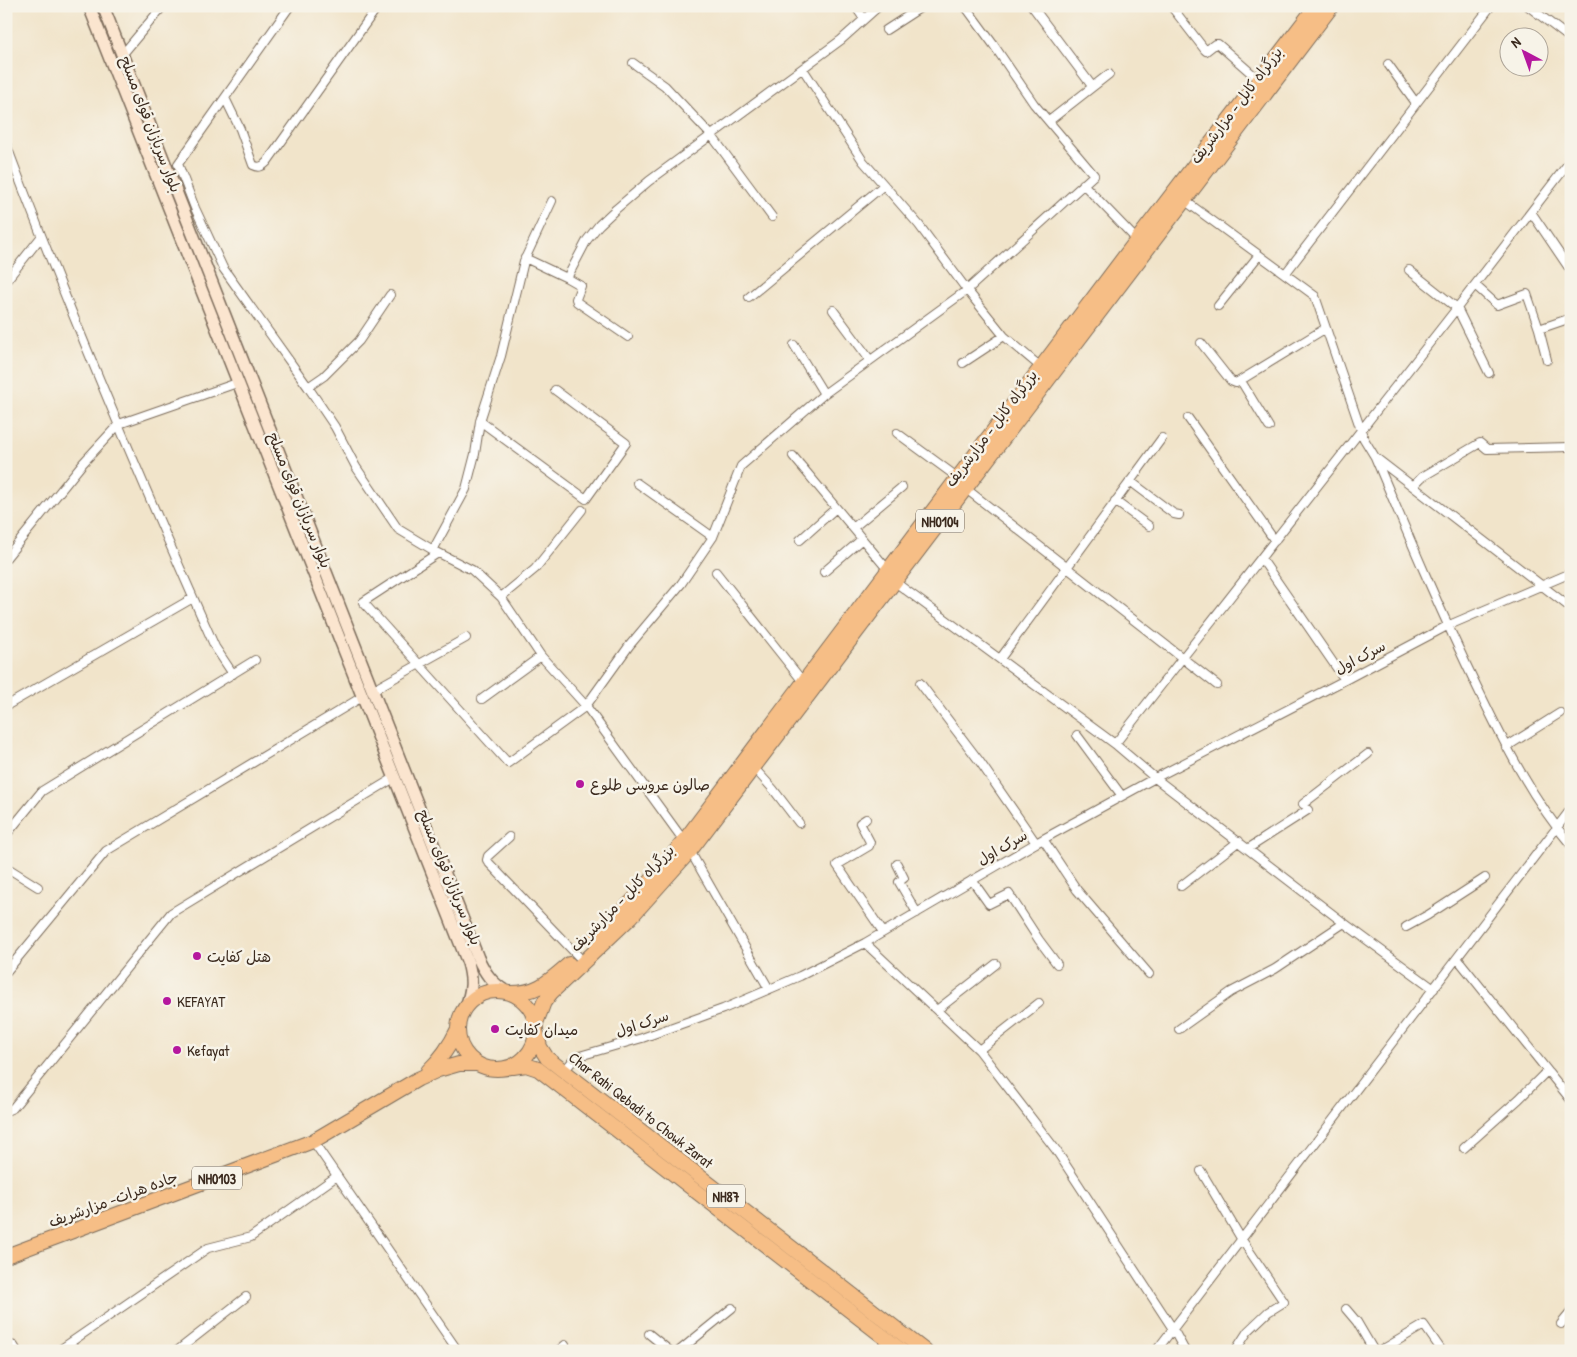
<svg xmlns="http://www.w3.org/2000/svg" width="1577" height="1357" font-family="'Patrick Hand','Playpen Sans Arabic',sans-serif">
  <style>
    .lines { fill: none; stroke-linecap: round; stroke-linejoin: round }
    .minor-casing { stroke: #7b6b5a; stroke-width: 10 }
    .secondary-casing { stroke: #7b6b5a; stroke-width: 14 }
    .trunk-casing { stroke: #7b6b5a; stroke-width: 16 }
    .minor { stroke: #fff; stroke-width: 8 }
    .secondary { stroke: #fbe5cf; stroke-width: 11 }
    .trunk { stroke: #f6be86; stroke-width: 14 }
    .poi-dot { fill: #b5179e; stroke: #f7f3e8; stroke-width: 2 }
    .labels { text-anchor: middle; dominant-baseline: central; stroke-width: 5; stroke-linejoin: round; paint-order: stroke }
    .shield { fill: #f7f3e8; stroke: #73665b; stroke-width: 1 }
    .shield-label { font-size: 14px; font-weight: bold; fill: #3b2a1e }
    .street-label { font-size: 15px; fill: #3b2a1e; stroke: #f7f3e8 }
    .poi-label { font-size: 15px; fill: #3b2a1e; stroke: #f7f3e8; text-anchor: start }
  </style>
  <rect width="100%" height="100%" fill="#f7f3e8"/>
  <filter id="ink" filterUnits="userSpaceOnUse"><feTurbulence type="fractalNoise" baseFrequency=".02" numOctaves="2"/><feDisplacementMap in="SourceGraphic" scale="10" xChannelSelector="R" yChannelSelector="G"/><feConvolveMatrix kernelMatrix="1 2 1 2 8 2 1 2 1" color-interpolation-filters="sRGB"/></filter>
  <filter id="wash" filterUnits="userSpaceOnUse"><feTurbulence type="fractalNoise" baseFrequency=".0096" numOctaves="4" result="noise"/><feDisplacementMap in="SourceGraphic" scale="20" xChannelSelector="R" yChannelSelector="G"/><feGaussianBlur stdDeviation="1.12" result="paint"/><feColorMatrix in="noise" values="0 0 0 0 0 0 0 0 0 0 0 0 0 0 0 0 0 1.4 0 .05"/><feComposite in="paint" operator="in"/></filter>
  <g filter="url(#wash)">
    <rect width="100%" height="100%" fill="#f1e4ca"/>
  </g>
  <g filter="url(#ink)">
    <g class="lines">
      <!-- minor casing -->
      <g class="minor-casing">
        <path id="minor" d="M290,6L178,164L195,208L223,268L308,387L335,427L356,467L398,529L433,550L472,570L501,597L541,656L586,706L684,841
          M855,6L864,19
          M1032,6L1092,86
          M1171,6L1205,50L1206,51L1215,44H1218L1259,80
          M1528,6L1571,39
          M886,30L923,6
          M122,55L163,6
          M633,63L665,86L712,136L772,217
          M1388,64L1416,103
          M803,69L863,161L919,225L967,290L1004,336L1043,369
          M225,98L240,129L253,165C259,168 262,167 267,162L378,6
          M1049,121L1109,74
          M6,144C70,314 141,481 215,647L233,674
          M1083,184L1137,240
          M1184,200L1315,296L1364,439L1375,457C1408,535 1441,613 1478,689C1504,743 1532,799 1571,845
          M1531,212L1571,271
          M525,258L567,278L587,240L599,225L616,209L649,181L841,40L879,6
          M1409,270L1457,308L1489,373
          M1285,274L1491,6
          M567,278L581,286L576,299L577,302L628,337
          M6,281L41,237
          M1475,285L1497,305L1527,294L1539,329L1547,360
          M749,297L884,185
          M1218,306L1259,255
          M833,310L870,360
          M1539,329L1571,318
          M1201,343L1231,381L1236,383L1326,328
          M794,345L824,394
          M963,363L1004,336
          M1241,381L1269,427
          M1570,384L1571,386
          M308,387L324,376L359,341L390,295
          M1188,418L1275,541
          M480,421L586,499L626,443L555,390
          M897,433L957,477
          M793,456L888,570
          M1376,458L1571,608
          M1130,481L1174,514L1179,515
          M637,483L713,537
          M1413,486L1422,477L1480,443L1487,449L1571,447
          M965,488L1217,685
          M1115,501L1149,526
          M853,528L902,487
          M800,540L836,508
          M433,550L466,489L475,454L480,421L501,356L524,261L552,201
          M438,553L363,602L508,763L586,706L629,646L681,584L713,537L741,466L824,394L967,290L1094,175L1034,104L993,44L965,6
          M6,558L83,463L119,424L237,383
          M1261,558L1345,680
          M716,572L804,683
          M824,572L862,539
          M895,582L1115,744L1155,778L1344,923L1434,989
          M501,597L535,569L582,510
          M1000,659L1162,438
          M920,683L980,762L1036,843
          M373,690L466,638
          M482,699L541,656
          M6,706L193,598
          M1077,735L1122,796
          M1115,744L1457,308L1571,160
          M1506,747L1560,713
          M754,768L773,789L799,823
          M1303,804L1368,754
          M866,819L860,823L870,842L869,846L837,865L883,932
          M6,835L42,791L255,660
          M509,837L488,856L487,860L489,863L578,956
          M1043,839L1077,890L1149,974
          M1249,848L1308,810
          M690,851L769,989
          M897,864L904,878L899,882L917,913
          M6,867L38,887
          M972,880L989,904L1009,894L1039,940L1057,964
          M1181,886L1239,841
          M1406,927L1428,915L1485,878
          M865,943L979,1050L1056,1150L1173,1329L1185,1351
          M1457,958L1571,1100
          M6,972L106,851L362,697
          M937,1010L996,964
          M1179,1029L1231,992L1275,969L1344,923
          M979,1050L1039,1003
          M564,1071L576,1057L642,1038L723,1009L800,976L865,943L1036,843L1155,778L1345,680L1447,626L1571,573
          M6,1111L13,1108L171,913L394,778
          M313,1141L458,1351
          M1464,1148L1519,1099L1547,1071
          M1201,1171L1242,1240L1284,1302L1268,1312L1248,1331L1235,1351
          M1346,1309L1357,1322L1374,1351
          M1561,1324L1571,1312
          M649,1334L670,1351
          M6,1343L14,1346L17,1351
          M58,1351L208,1248L251,1237L337,1176
          M177,1351L246,1297
          M558,1351L565,1345
          M679,1351L732,1308
          M1156,1351L1571,809
          M1380,1351L1424,1325L1442,1351"/>
      </g>
      <!-- secondary casing -->
      <g class="secondary-casing">
        <path id="secondary" d="M89,6L468,963C473,981 472,989 466,1007
          M103,6L478,958C485,973 491,982 505,991"/>
      </g>
      <!-- trunk casing -->
      <g class="trunk-casing">
        <path id="trunk" d="M595,939L645,888L684,841L1137,240L1316,6
          M458 1030a39 39 0 1 1 78 0a39 39 0 1 1-78 0Z
          M511,993C538,993 549,981 569,964
          M536,1023L544,1002L551,993L631,917L690,851L1332,6
          M537,1034L540,1047L547,1058L925,1351
          M513,1067L526,1065L538,1069L902,1351
          M428,1071C442,1058 450,1046 458,1029
          M6,1256L313,1141L418,1079L438,1070L459,1064H477"/>
      </g>
      <!-- minor -->
      <use href="#minor" class="minor"/>
      <!-- secondary -->
      <use href="#secondary" class="secondary"/>
      <!-- trunk -->
      <use href="#trunk" class="trunk"/>
    </g>
  </g>
  <!-- markers -->
  <g class="poi-dot">
    <circle cx="580" cy="784" r="5"/>
    <circle cx="197" cy="956" r="5"/>
    <circle cx="167" cy="1001" r="5"/>
    <circle cx="495" cy="1029" r="5"/>
    <circle cx="177" cy="1050" r="5"/>
  </g>
  <g class="labels">
    <!-- shield labels -->
    <g class="shield">
      <rect x="916" y="509.5" width="48" height="23" rx="4"/>
      <rect x="192" y="1166.5" width="50" height="23" rx="4"/>
      <rect x="707" y="1184.5" width="38" height="23" rx="4"/>
    </g>
    <g class="shield-label">
      <text x="940" y="521">NH0104</text>
      <text x="217" y="1178">NH0103</text>
      <text x="726" y="1196">NH87</text>
    </g>
    <!-- street labels -->
    <g class="street-label">
      <text transform="translate(1236 105) rotate(-53)">بزرگراه کابل - مزارشریف</text>
      <text transform="translate(151 124) rotate(69)">بلوار سربازان قوای مسلح</text>
      <text transform="translate(991 428) rotate(-53)">بزرگراه کابل - مزارشریف</text>
      <text transform="translate(300 500) rotate(68)">بلوار سربازان قوای مسلح</text>
      <text transform="translate(1360 657) rotate(-28)">سرک اول</text>
      <text transform="translate(1002 847) rotate(-30)">سرک اول</text>
      <text transform="translate(450 877) rotate(68)">بلوار سربازان قوای مسلح</text>
      <text transform="translate(622 898) rotate(-46)">بزرگراه کابل - مزارشریف</text>
      <text transform="translate(642 1023) rotate(-18)">سرک اول</text>
      <text transform="translate(641 1110) rotate(38)">Char Rahi Qebadi to Chowk Zarat</text>
      <text transform="translate(113 1199) rotate(-20)">جاده هرات- مزارشریف</text>
    </g>
    <!-- poi labels -->
    <g class="poi-label">
      <text x="590" y="784">صالون عروسی طلوع</text>
      <text x="207" y="956">هتل کفایت</text>
      <text x="177" y="1001">KEFAYAT</text>
      <text x="505" y="1029">میدان کفایت</text>
      <text x="187" y="1050">Kefayat</text>
    </g>
  </g>
  <!-- margin -->
  <rect width="1577" height="1357" fill="none" stroke="#f7f3e8" stroke-width="25"/>
  <!-- north arrow -->
  <g transform="translate(1524 52) rotate(319)"><circle r="24" fill="#f7f3e8" stroke="#aca397"/>
  <path d="M0-4L9 19L0 12L-9 19Z" fill="#b5179e"/>
  <text y="-8" font-size="14" font-weight="bold" text-anchor="middle" fill="#3b2a1e">N</text>
  </g>
</svg>
